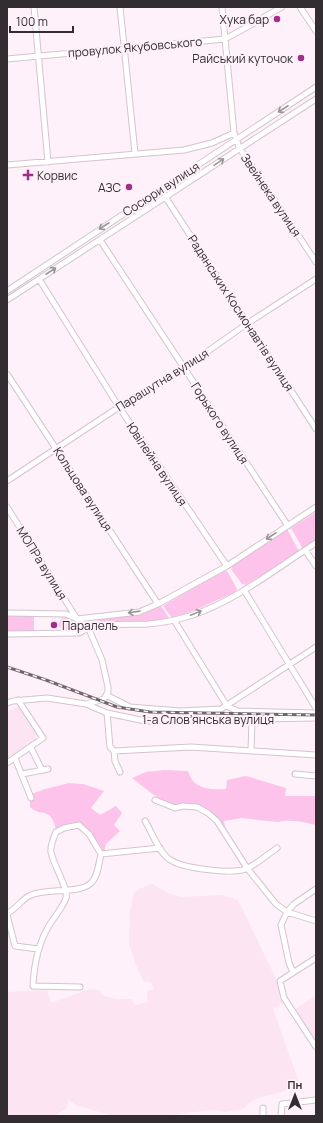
<svg xmlns="http://www.w3.org/2000/svg" width="323" height="1123" font-family="Manrope,sans-serif">
  <style>
    .built { fill: #fce4f3 }
    .green { fill: #fdc3ea }
    .lines { fill: none; stroke-linecap: round; stroke-linejoin: round }
    .minor-casing { stroke: #d4c4ce; stroke-width: 7 }
    .minor { stroke: #fff; stroke-width: 5 }
    .rail-casing { stroke: #6f676c; stroke-width: 3 }
    .rail { stroke: #fef1f9; stroke-width: 1.5; stroke-dasharray: 4.5; stroke-linecap: butt }
    .oneway { stroke: #999698 }
    .poi-dot { fill: #a32e88; stroke: #fef1f9; stroke-width: 1.5 }
    .labels { text-anchor: middle; dominant-baseline: central; stroke-width: 4; stroke-linejoin: round; paint-order: stroke }
    .poi-label { font-size: 12px; fill: #332d31; stroke: #fef1f9; text-anchor: end }
    .street-label { font-size: 12px; fill: #332d31; stroke: #fef1f9 }
  </style>
  <rect width="100%" height="100%" fill="#fef1f9"/>
  <!-- built -->
  <path class="built" d="M18,707L37,733L35,742L7,760V712Z
    M152,884L170,894L182,897L221,895L238,900L280,987L286,1004L283,1003L273,1009L300,1085L282,1092L255,1099L243,1109L226,1112L211,1110L163,1116H113L76,1105L68,1099L67,1108L54,1116H7V992L47,990L51,1003L90,989L99,990L104,996L116,999H132L135,1005L148,1002L147,995L148,991L154,989L151,982H144L136,965L129,944L130,911L134,893L139,889Z
    M316,995V1042L295,1009Z"/>
  <!-- green -->
  <path class="green" d="M316,512V540L303,549L291,528Z
    M287,529L299,551L246,585L242,584L231,569L234,563Z
    M222,571H227L237,589L235,592L193,611L172,618L163,606Z
    M161,606L169,618L155,621L99,624L98,622L99,618L138,615Z
    M7,616H34V632H7Z
    M59 624a7 7 0 1 1 14 0a7 7 0 1 1-14 0Z
    M164,770L188,771C193,789 210,790 226,789L227,780L246,776L286,788L285,796H316V825C304,822 290,819 278,822L241,818L224,821L226,832C218,815 206,803 186,804C182,804 178,806 174,805C158,800 145,788 132,778L146,772Z
    M69,783L83,784L104,791L91,808L100,815L116,806L122,813L114,825L120,831L106,844L104,852L90,833L79,823L56,829C50,805 41,818 30,807V800L34,799L32,794L45,789Z"/>
  <g class="lines">
    <!-- minor casing -->
    <g class="minor-casing">
      <path id="minor" d="M34,7L48,162
        M120,7L135,153
        M222,7L234,133
        M300,7L316,31
        M264,17L282,7
        M7,59L225,39L258,21
        M7,165L184,150L212,143L234,133L239,147L316,262
        M166,198L316,429
        M100,240L288,526
        M39,279L119,407L227,566
        M7,291L316,87
        M7,300L316,99
        M7,374L158,604
        M7,481L119,407L184,368L248,323L316,279
        M7,507L77,619L88,627L102,660L108,687V692L104,699L86,704
        M305,550L316,566
        M244,590L316,708
        M7,613L66,614L77,619L139,612L158,604L227,566L316,507
        M174,620L227,706L237,711L316,713
        M7,634L79,633C97,621 126,625 148,624C162,623 176,620 190,616C236,601 275,569 316,543
        M106,695L130,707L180,711L221,709L316,647
        M7,703L13,701L47,698L86,704L107,713L145,721L316,718
        M107,713L110,747L114,751L115,761L120,772
        M31,748L42,770
        M114,751L191,747L316,755
        M251,751L252,718
        M15,758L31,798
        M7,763L43,738L18,700
        M22,774L48,769
        M295,774L316,776
        M155,800L175,808L183,806L197,807L208,813L217,821L247,868L276,904L287,912L316,921
        M145,821C152,832 158,851 169,859C182,869 233,874 246,869C257,864 267,855 277,848
        M7,913C16,910 21,899 31,895C47,888 80,894 91,883C98,877 99,862 101,854
        M7,915L15,946L38,949
        M316,958L280,981L284,998L316,1047
        M293,972L289,963L281,925L287,912L294,904L316,889
        M80,987L33,986C34,964 38,943 50,924C55,916 63,907 66,898C69,890 53,864 51,852C50,846 54,837 56,832L64,828L79,825L89,834L101,854L160,848
        M263,1108V1116
        M281,1116L282,1104L316,1100"/>
    </g>
    <!-- minor -->
    <use href="#minor" class="minor"/>
    <!-- rail casing -->
    <g class="rail-casing">
      <path id="rail" d="M7,667L46,680L117,707L150,712L316,715"/>
    </g>
    <!-- rail -->
    <use href="#rail" class="rail"/>
  </g>
  <!-- one-way arrows -->
  <defs><path id="oneway-shaft" d="M-6 0H5M1.5-3L5.5 0L1.5 3" fill="none" stroke-width="1.6" stroke-linecap="round" stroke-linejoin="round"/></defs>
  <g class="oneway">
    <use href="#oneway-shaft" transform="translate(283 109) rotate(147)"/>
    <use href="#oneway-shaft" transform="translate(219 162) rotate(-34)"/>
    <use href="#oneway-shaft" transform="translate(104 226) rotate(147)"/>
    <use href="#oneway-shaft" transform="translate(51 271) rotate(-33)"/>
    <use href="#oneway-shaft" transform="translate(271 536) rotate(147)"/>
    <use href="#oneway-shaft" transform="translate(134 612) rotate(172)"/>
    <use href="#oneway-shaft" transform="translate(196 613) rotate(-22)"/>
  </g>
  <!-- markers -->
  <g class="poi-dot">
    <circle cx="277" cy="19" r="4"/>
    <circle cx="301" cy="58" r="4"/>
    <path d="M26 169h4v4h4v4h-4v4h-4v-4h-4v-4h4z"/>
    <circle cx="129" cy="187" r="4"/>
    <circle cx="54" cy="625" r="4"/>
  </g>
  <g class="labels">
    <!-- poi labels -->
    <g class="poi-label">
      <text x="269" y="19">Хука бар</text>
      <text x="293" y="58">Райський куточок</text>
      <text x="37" y="175" text-anchor="start">Корвис</text>
      <text x="121" y="187">АЗС</text>
      <text x="62" y="625" text-anchor="start">Паралель</text>
    </g>
    <!-- street labels -->
    <g class="street-label">
      <text transform="translate(135 47) rotate(-5)">провулок Якубовського</text>
      <text transform="translate(161 189) rotate(-33)">Сосюри вулиця</text>
      <text transform="translate(271 195) rotate(56)">Звейнека вулиця</text>
      <text transform="translate(241 313) rotate(57)">Радянських Космонавтів вулиця</text>
      <text transform="translate(162 380) rotate(-32)">Парашутна вулиця</text>
      <text transform="translate(220 423) rotate(57)">Горького вулиця</text>
      <text transform="translate(157 464) rotate(56)">Ювілейна вулиця</text>
      <text transform="translate(83 489) rotate(57)">Кольцова вулиця</text>
      <text transform="translate(42 563) rotate(58)">МОПРа вулиця</text>
      <text x="208" y="719">1-а Слов’янська вулиця</text>
    </g>
  </g>
  <!-- border -->
  <rect width="323" height="1123" fill="none" stroke="#332d31" stroke-width="16"/>
  <!-- north arrow -->
  <g transform="translate(295 1095)" stroke="#fef1f9" stroke-width="3" paint-order="stroke">
  <path d="M0-3L7 15L0 10L-7 15Z" fill="#332d31"/>
  <text y="-6" font-size="11" font-weight="bold" text-anchor="middle" fill="#332d31">Пн</text>
  </g>
  <!-- scale -->
  <path d="M10 26v6h63v-6" fill="none" stroke="#332d31" stroke-width="2"/>
  <text x="16" y="26" font-size="12" fill="#332d31" stroke="#fef1f9" stroke-width="3" paint-order="stroke">100 m</text>
</svg>
